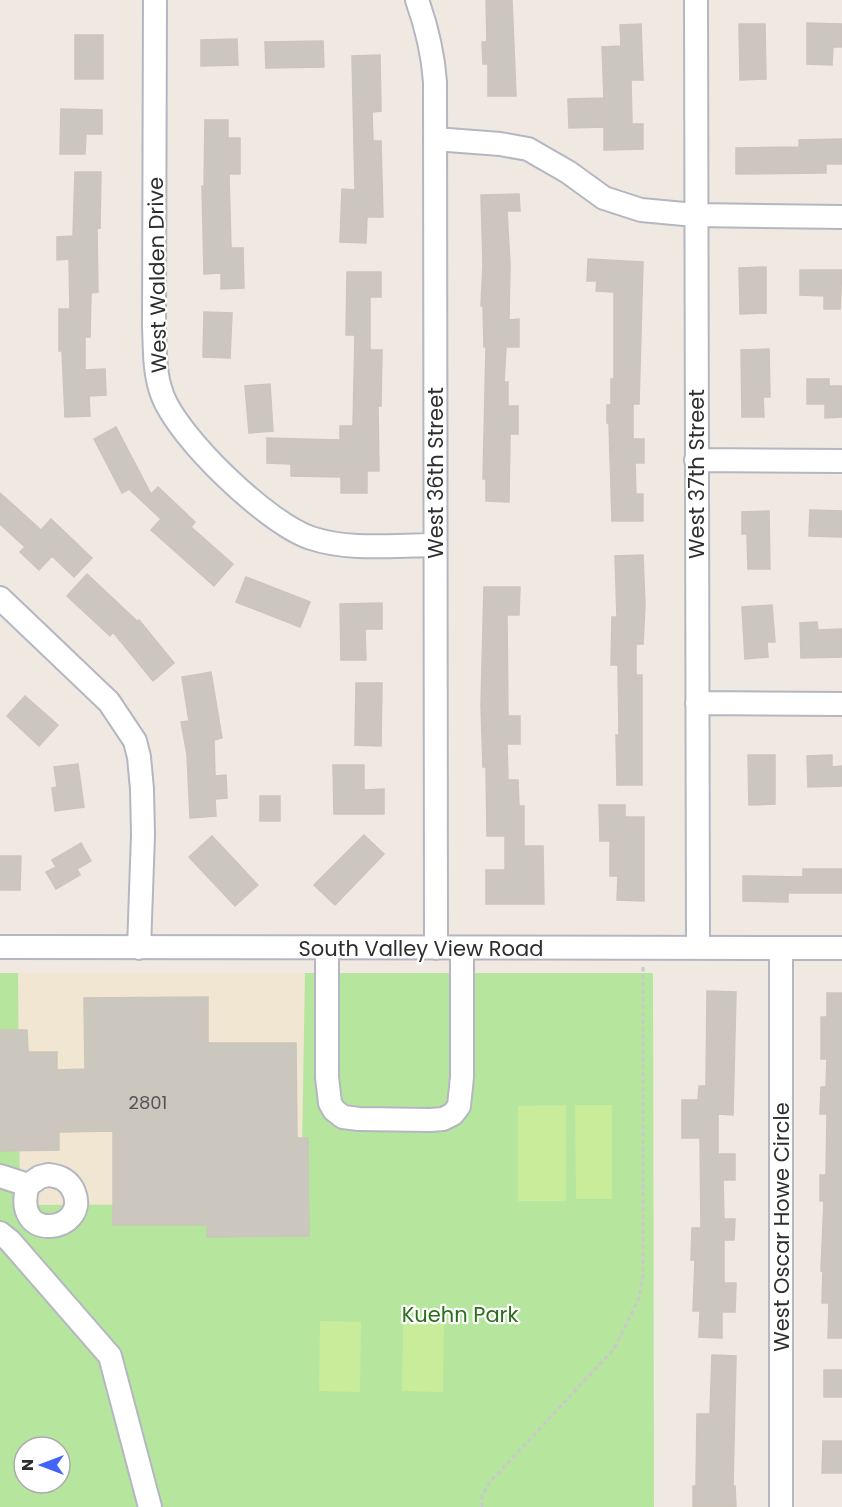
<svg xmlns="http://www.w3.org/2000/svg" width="842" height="1507" font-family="Poppins,sans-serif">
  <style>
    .education { fill: #f0e6d1 }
    .green { fill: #b6e59e; fill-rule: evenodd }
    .pitch { fill: #c9ec9a }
    .building { fill: #cbc7bf; stroke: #cbc5ba; stroke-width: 1.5 }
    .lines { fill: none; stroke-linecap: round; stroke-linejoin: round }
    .minor-casing { stroke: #b4b7c1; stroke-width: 26 }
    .path { stroke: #c9c9c9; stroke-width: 3; stroke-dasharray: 4.5 3; stroke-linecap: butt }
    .minor { stroke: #fff; stroke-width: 22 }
    .labels { text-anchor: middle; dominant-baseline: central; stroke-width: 4.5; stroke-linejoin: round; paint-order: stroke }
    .number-label { font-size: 18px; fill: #555452 }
    .street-label { font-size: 21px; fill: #2e2e2e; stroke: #fff }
    .park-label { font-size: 21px; fill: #2c6e1b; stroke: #fff }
  </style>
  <rect width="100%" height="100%" fill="#efe9e1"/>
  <!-- education -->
  <path class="education" d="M18,973H305L301,1205H20Z"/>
  <!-- green -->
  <path class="green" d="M0,973H18L20,1205L301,1204L305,973H653L654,1507H0ZM24,1447H60V1483H24Z"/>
  <!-- pitch -->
  <path class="pitch" d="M566,1105V1201H518V1106Z
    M575,1105H612V1199H576Z
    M320,1321L361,1322L360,1392L319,1391Z
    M403,1322L444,1323L443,1392L402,1391Z"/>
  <!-- building -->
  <path class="building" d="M486,0H512L516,96H488V64H483L482,42H487Z
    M807,23L842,24V47H833L832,65L807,64Z
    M641,24L643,80H631L632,124H643V149L604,150V127L569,128L568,99L604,98L602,47L621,46L620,25Z
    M739,24H765L766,79L740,80Z
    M75,35H103V79H75Z
    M237,39L238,65L201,66V40Z
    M323,41L324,67L266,68L265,42Z
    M380,55L381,111L372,112L373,141H381L383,217H367L366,243L340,242L342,189L355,190L352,56Z
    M61,109L102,110V134H86L85,154H60Z
    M205,120H228V138H240V174H229L231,248H243L244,288L221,289V273L204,274L202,186H204Z
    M842,139V164H826V173L736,174V148L799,147V140Z
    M75,172H101L100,228L97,227L98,292L91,293L90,337H85V370L105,369L106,395L89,396L90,416L65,417L62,351H59V309H70L69,259L57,260V237L73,236Z
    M519,194L520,211H507L510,264L509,320L519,319V347H506L504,382H508V406H518V434H510L509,502L486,501V479H483L486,347H484L483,306H481L483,264L481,195Z
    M588,259L643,262L639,404H633V439H644V463H635L636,494H643V521H612L609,423H607V405H611V379H614V292L596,291L597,281H587Z
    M766,267V313L740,314L739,268Z
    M800,270H842L840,309H824V296L800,295Z
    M347,272H381V297H370V350H382L381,406H378L379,471H367V493H341V477L291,476V464L267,463V438L340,440V426H353L355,335H346Z
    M204,312L232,313L230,358L203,357Z
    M769,349L770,397H763L764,417H742L741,350Z
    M807,379H829V386H842V417L825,418V404H807Z
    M270,384L273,431L249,433L245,386Z
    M116,427L151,494L158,487L195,522L191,527L233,564L214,586L151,530L161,519L129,489L122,493L94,439Z
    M0,493L41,530L51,519L92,558L74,577L52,556L39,570L20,552L25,547L0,524Z
    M810,510L842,511V537L809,536Z
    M769,511L770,569H748L747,534H742V512Z
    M643,555L645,605L643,644H636V675H642V785H617L616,735H619L618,665H611L612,617H617L615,556Z
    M87,574L137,621L139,620L174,663L153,681L113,632L110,636L67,596Z
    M246,577L310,602L300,627L236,602Z
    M484,587H520L519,615H507L508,716H520V744H507L508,780H518L519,806H524V846H543L544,904H486V870H505V836H487L486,767H483L481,705Z
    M382,603V629H365L366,660H341L340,604Z
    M772,605L775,642H767L768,657L745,659L742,607Z
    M817,622L818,630L842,629V657L801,658L800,623Z
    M211,672L222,738L214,740L215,776L226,775L227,798L215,799L216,816L190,818L187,754L181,722L189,721L182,677Z
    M356,683H382L381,746L355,745Z
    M25,696L58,725L39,746L7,716Z
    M748,755H775V804L749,805Z
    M832,755V767L842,766V786L808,787L807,756Z
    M78,764L84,807L55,811L52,788L57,787L54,767Z
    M333,765H364V790L384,789V814H334Z
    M260,796H280V821H260Z
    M599,805H625V817H644V901L617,900L618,876H610V841H600Z
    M364,835L384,854L335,905L314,885Z
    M212,836L258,885L235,906L189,857Z
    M81,843L91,861L77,869L80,875L56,889L46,872L56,867L52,860Z
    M0,856H21L20,890H0Z
    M803,869H842V893H788V902L743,901V876L803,877Z
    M707,991L736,992L733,1115L718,1114V1154H735V1180H723L724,1219H735L734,1240H724V1283H736L735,1312H722V1338L699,1337L700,1311H693L695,1260H691L692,1228H701L700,1138H682V1100H698L699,1086H706Z
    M827,993H842V1338H828L829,1303H822L823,1271H821L824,1201H820V1175H826L827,1114H820L821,1087H826L827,1059H821V1017H827Z
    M208,997V1043H296L297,1138H308L309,1236L207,1237V1225H113V1131L59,1132V1150L0,1151V1030H27L28,1052H57V1070L85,1069L84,998Z
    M712,1355L736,1356L733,1486H735L736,1507H693V1486H696L697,1414H710Z
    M824,1370H842V1397H824Z
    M823,1441H842V1473H822Z"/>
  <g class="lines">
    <!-- minor casing -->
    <g class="minor-casing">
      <path id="minor" d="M155,0L154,326C155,348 154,373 162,394C177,437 268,524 311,538C349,551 395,545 435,545
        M417,0C427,28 433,53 435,82L436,948
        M696,0L698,947
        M435,139L500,144L528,149L568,172L604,198L641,210L695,215L842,217
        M696,460L842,461
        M0,598L109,702L135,741L139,757L142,789L143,835L139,948
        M697,703L842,704
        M0,947L842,948
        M327,948V1077L330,1103L334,1110L343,1117L359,1119L430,1120L443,1119L453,1114L459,1106L462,1077V948
        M781,948V1507
        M48,1175C60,1176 69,1180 74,1192C90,1232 10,1245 28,1185L40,1177Z
        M0,1176L28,1185
        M0,1233L10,1241L110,1356L150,1507"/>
    </g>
    <!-- path -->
    <path class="path" d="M482,1507V1496L490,1482L614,1349L639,1298L643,1276V967"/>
    <!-- minor -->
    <use href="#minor" class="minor"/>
  </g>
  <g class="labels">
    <!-- number labels -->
    <g class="number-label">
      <text x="148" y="1102">2801</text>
    </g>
    <!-- street labels -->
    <g class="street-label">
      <text transform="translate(157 275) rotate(-91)">West Walden Drive</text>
      <text transform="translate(435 473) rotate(-90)">West 36th Street</text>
      <text transform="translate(696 474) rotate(-90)">West 37th Street</text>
      <text x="421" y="948">South Valley View Road</text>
      <text transform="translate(781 1227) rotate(-90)">West Oscar Howe Circle</text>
    </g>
    <!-- park labels -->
    <g class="park-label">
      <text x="460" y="1314">Kuehn Park</text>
    </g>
  </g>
  <!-- north arrow -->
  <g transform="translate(42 1465) rotate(270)"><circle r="28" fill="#ffffff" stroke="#ababab" stroke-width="1.5"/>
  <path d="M0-4.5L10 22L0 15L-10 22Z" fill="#4264fb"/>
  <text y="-9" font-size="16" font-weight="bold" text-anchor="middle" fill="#2e2e2e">N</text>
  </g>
</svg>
